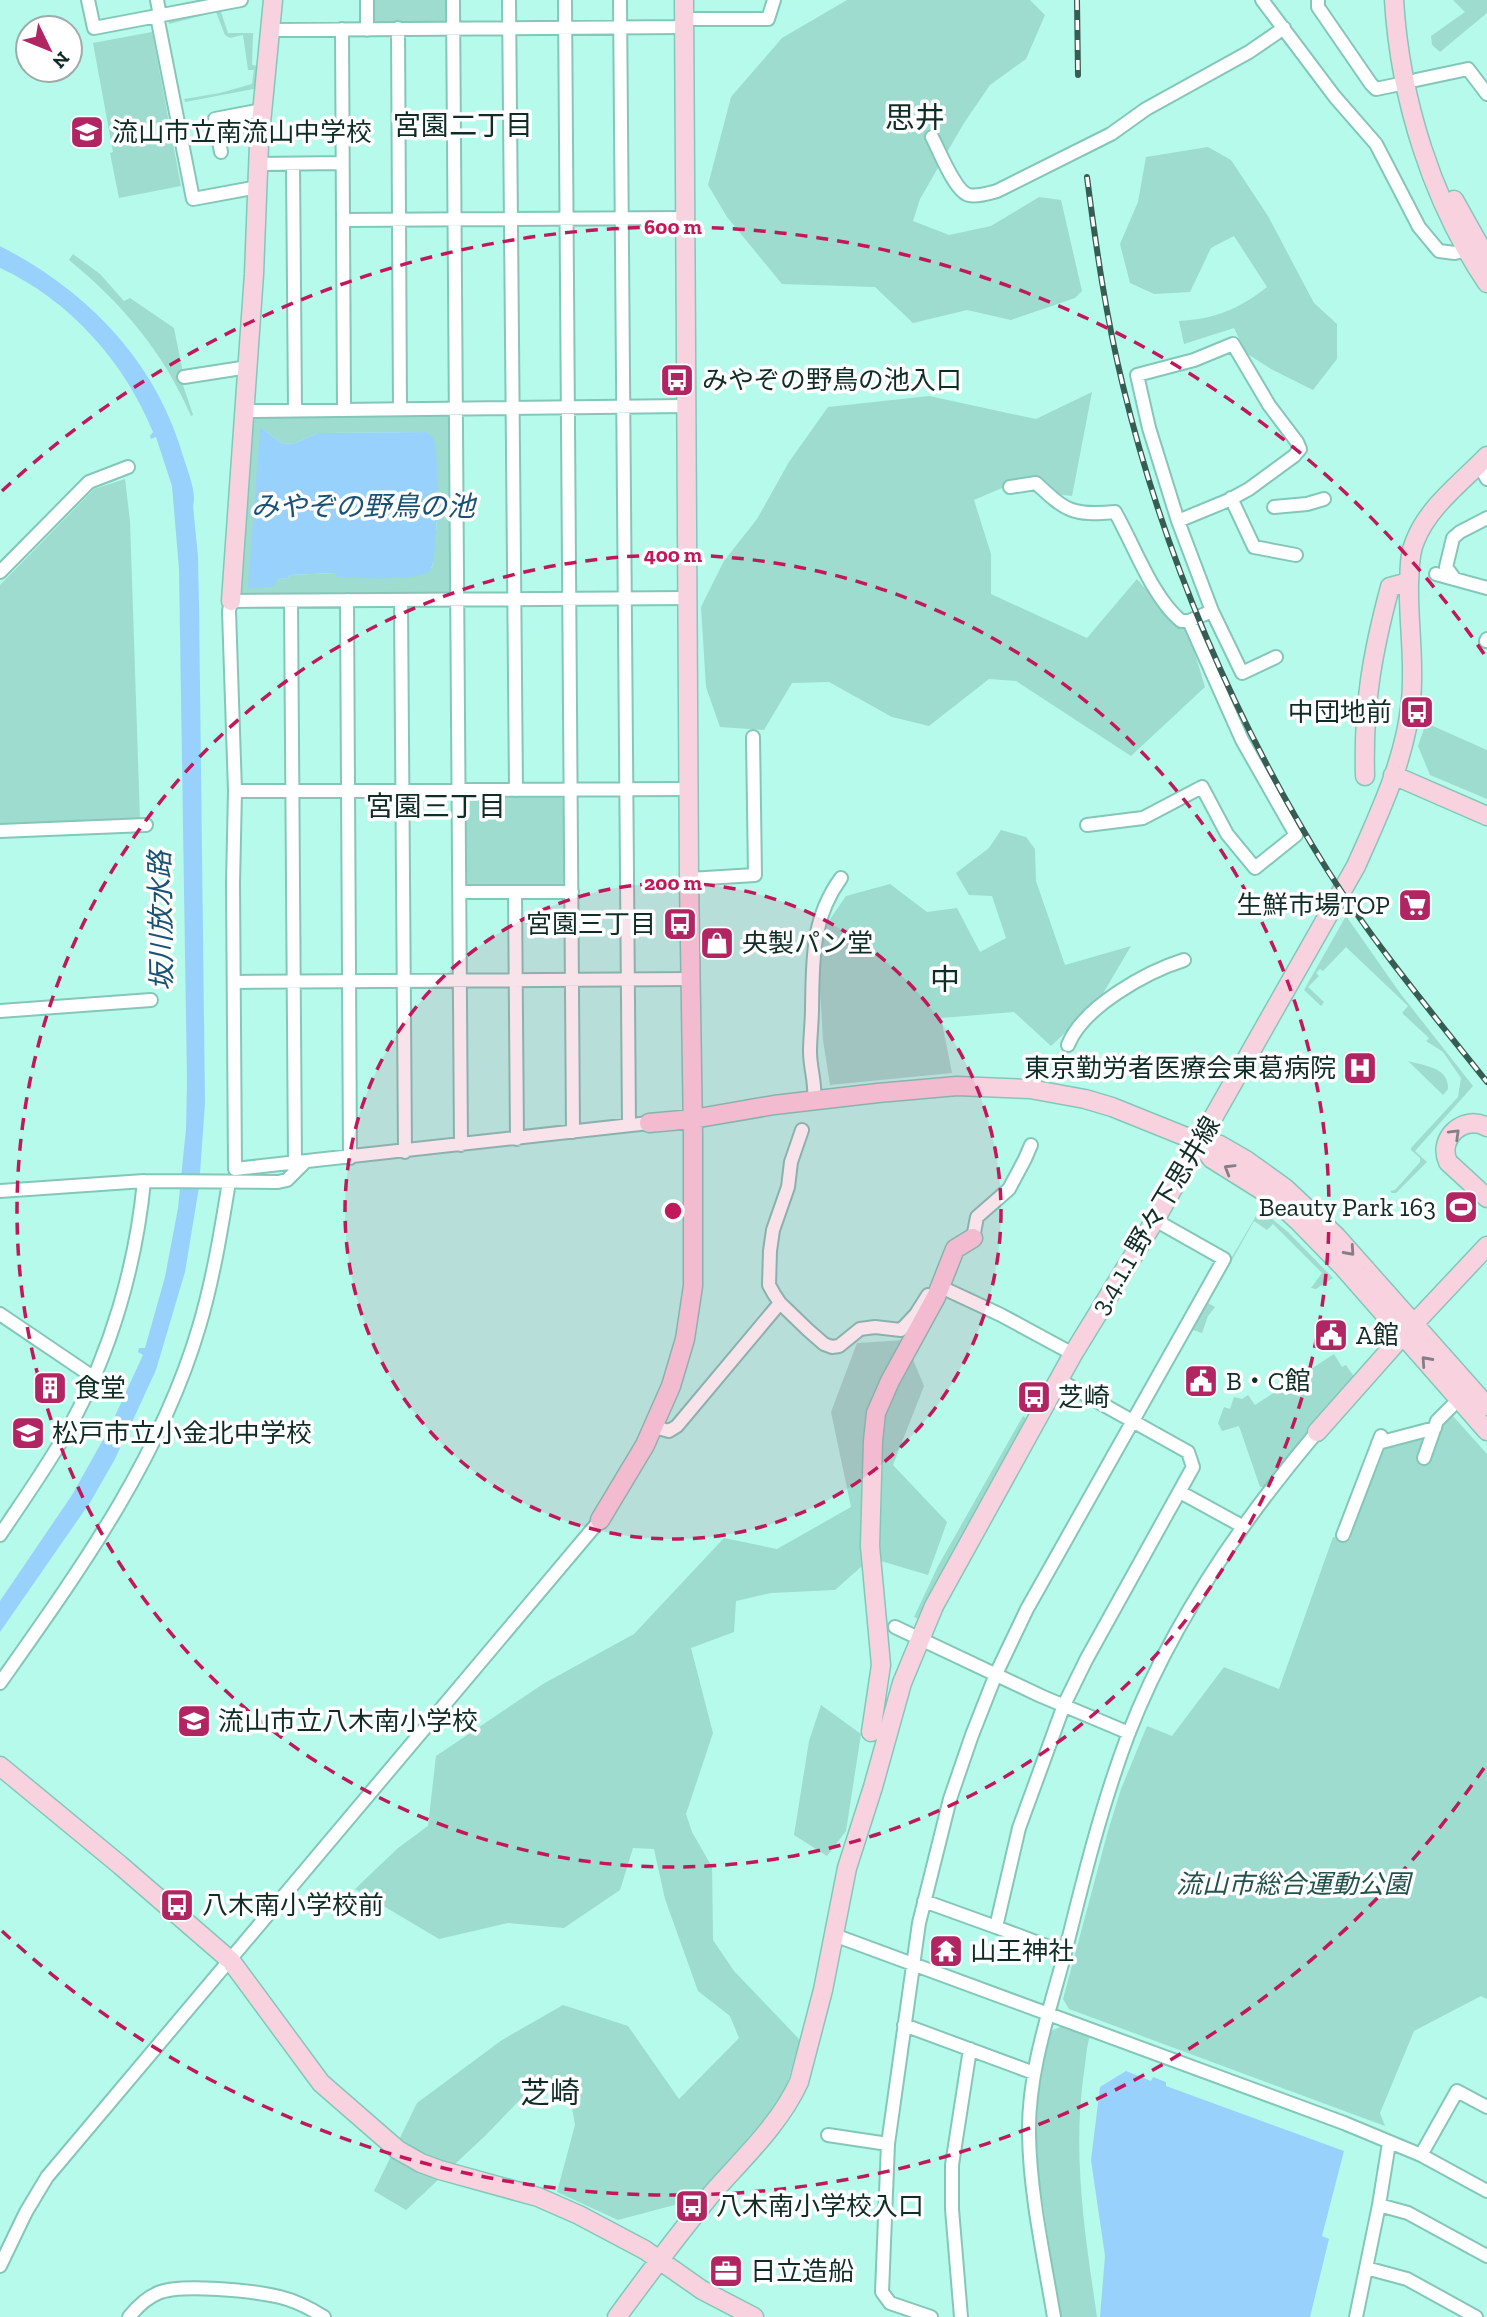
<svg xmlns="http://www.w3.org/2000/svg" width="1487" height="2317" font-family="'Zilla Slab','Noto Sans JP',serif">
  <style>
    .green { fill: #9ddcce; fill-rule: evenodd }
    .water { fill: #98d2fc }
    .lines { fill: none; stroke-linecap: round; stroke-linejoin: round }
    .street-casing { stroke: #84c7b9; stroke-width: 16 }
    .secondary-casing { stroke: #84c7b9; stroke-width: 21 }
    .street { stroke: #fff; stroke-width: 12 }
    .secondary { stroke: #f9d2e0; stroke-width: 18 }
    .rail-casing { stroke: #365c54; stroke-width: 6 }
    .rail { stroke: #fff; stroke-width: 3.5; stroke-dasharray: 10; stroke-linecap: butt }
    .oneway { stroke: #847f84 }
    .ring { fill: none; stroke: #c2185b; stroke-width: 3.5; stroke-dasharray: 12 9 }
    .labels { text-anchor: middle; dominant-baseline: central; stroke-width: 7; stroke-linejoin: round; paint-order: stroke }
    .poi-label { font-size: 26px; fill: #102c27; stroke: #fff; text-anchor: start }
    .street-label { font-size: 26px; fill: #102c27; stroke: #fff }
    .park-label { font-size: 26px; font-style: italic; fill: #225249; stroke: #fff }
    .neighbourhood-label { font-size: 28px; fill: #102c27; stroke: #fff }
    .water-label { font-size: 28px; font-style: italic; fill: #1a5275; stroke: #fff }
    .quarter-label { font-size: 30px; fill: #102c27; stroke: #fff }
    .centre { fill: #c2185b; stroke: #fff; stroke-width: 3.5 }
    .ring-label { font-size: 21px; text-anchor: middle; font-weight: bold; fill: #c2185b; stroke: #fff; stroke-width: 7; stroke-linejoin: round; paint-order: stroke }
  </style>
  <rect width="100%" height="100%" fill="#b6faeb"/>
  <!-- green -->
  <path class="green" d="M372,0H448V20L444,24H377L372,21Z
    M847,0H1030L1045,15L1026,59L990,85L964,123L920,199L913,221L949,235L991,226L1039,197L1061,200L1082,291L1075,298L1011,320L967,310L913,323L875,287L782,284L727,217L708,185L731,97L782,38Z
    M1453,0H1487V13L1440,52L1432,45L1431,36L1465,12Z
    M220,9L228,33H253L252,65L261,66L259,88L185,102L184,99L220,93L252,84L254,70H248L243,35L230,38L225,35L216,12L169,24L168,19Z
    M152,32L181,186L119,198L110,153L113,152L93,43Z
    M1208,147L1231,160L1268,216L1314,303L1337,324V359L1313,390L1271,369L1246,353L1234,328L1184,344L1179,321C1215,319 1239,309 1267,287L1234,236L1211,248L1190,292L1154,294L1130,283L1120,244L1138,202L1146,157Z
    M73,254L100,274L124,301L130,298L174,328L182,368L183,385L193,415L191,416C164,353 122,303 69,260Z
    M1092,392L1072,496L1002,488L974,500L991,554V594L1087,638L1137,579L1177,625L1187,627L1205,687L1131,756L1016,681L989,679L929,726L892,717L829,682L792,683L764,730L720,727L706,687L701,607L724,561L757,519L789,462L828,407L929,396L1036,419Z
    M450,416L452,591L448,595L242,597L238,593L250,417ZM263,429L281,443L293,444L318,433L426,432L433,440L437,488V523L432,568L337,576V573L289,575L288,578L276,579Z
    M125,479L130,521L140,819L0,825V585L94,489Z
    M1426,723L1487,750V799L1430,775L1418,746Z
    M562,794L566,798L567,883L563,887H469L465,884L464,798L468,795Z
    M1001,830L1026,837L1035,849L1036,881L1065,965L1131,946L1098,1002L1051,1046L1014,1012L941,1018L952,1073L830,1085L823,1040L817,938L846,896L890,884L927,912L957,908L980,952L1006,938L992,896L969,895L956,873L989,848Z
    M1346,916L1400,993L1473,1086L1415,1151L1427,1162L1396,1193H1392L1390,1191L1395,1190L1420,1162V1158L1411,1150V1148L1458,1097L1461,1078L1443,1052L1426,1041L1429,1038L1402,1013L1408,1006L1346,947L1323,971L1320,969L1316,973L1319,976L1308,987L1324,1002L1321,1006L1304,990Z
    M1408,1061C1425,1066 1449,1067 1448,1089L1443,1095Z
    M1260,1209L1288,1232L1333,1278L1316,1289L1311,1288L1322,1273L1273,1224L1267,1230L1254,1221L1208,1303L1215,1307L1208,1316L1202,1333L1190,1329Z
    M905,1340L924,1386L893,1465L947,1522L928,1575L871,1558L835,1590L771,1593L736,1601L734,1632L691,1648L713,1733L686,1814L692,1832L712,1867L713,1940L734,1971L800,2040L782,2101L697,2199L618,2220L557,2192L575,2125L568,2085L539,2080L486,2135L406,2210L374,2191L417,2103L502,2040L563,2005L628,2026L679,2099L739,2038L730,2016L698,1991L665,1899L654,1849L633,1848L620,1890L564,1928L508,1923L439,1939L355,1889L398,1848L428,1826L436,1756L543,1684L634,1634L724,1538L777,1549L851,1507L831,1412L857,1343Z
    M1334,1354L1342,1367L1346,1365L1355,1378L1265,1487H1260L1239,1426L1222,1431L1218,1423L1224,1407L1230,1409L1234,1397L1242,1399L1248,1395L1255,1405Z
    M1452,1415L1487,1454V1999L1481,1996L1414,2031L1380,2113L1385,2126L1069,2009L1063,1999L1108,1831L1121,1789L1147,1726L1172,1736L1224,1667L1279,1689L1333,1537L1350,1539L1382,1447L1423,1434L1429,1438Z
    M1023,1416L1026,1418L1023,1430L921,1620L914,1617L938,1566Z
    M821,1705L861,1734L846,1831L827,1856L794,1835L809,1741Z
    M1063,2026L1090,2036C1086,2048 1086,2060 1084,2072C1072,2154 1085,2236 1097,2317H1060L1035,2151L1039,2084L1048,2032Z"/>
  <!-- water -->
  <path class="water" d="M0,246C88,291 157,362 184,459C188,472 197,493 193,506L198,556L199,604L205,1103L199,1187L185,1272L156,1370L115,1459L91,1501L0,1632V1601L72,1495L109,1429L143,1355L138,1352L139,1348H145L165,1277L178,1208L186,1129L187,1082L179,569L172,486L156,437L151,439L150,436L153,432C125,363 70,300 0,268Z
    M260,429H263L281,443L293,444L318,433L426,432C430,435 432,435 434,441C440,460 438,551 431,570C417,582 356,578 337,577L336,573L289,575L288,578L277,579L275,585L272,587L248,588Z
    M1126,2071L1151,2081L1153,2077L1166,2082V2086L1344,2151L1322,2236L1329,2239L1310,2317H1100L1105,2256L1091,2160L1100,2087Z"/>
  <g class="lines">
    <!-- street casing -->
    <g class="street-casing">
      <path id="street" d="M88,0L94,28L157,16L193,199L258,187
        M157,0L160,16
        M367,0V30
        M453,0L461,1145
        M509,0L516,790
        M565,0L573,1132
        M620,0L629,1125
        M1262,0L1335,97L1376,144L1419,227L1439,251L1455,253L1467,250
        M1318,0V7L1371,84L1376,89L1405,83
        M157,16L241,0
        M684,19H768L774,0
        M398,28L400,408
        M342,29L344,409
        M271,30L684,27
        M1416,80L1468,69L1487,94
        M932,137C939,150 955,192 969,195C978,197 989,193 997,191L1111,134L1146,109L1249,52L1284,28
        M221,152L215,119L262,110
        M259,164L342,163
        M293,164L295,409
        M344,220L685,218
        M184,377L248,367
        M245,411L686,406
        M1479,465L1487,479
        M1010,487L1036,483C1066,511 1072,516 1115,512C1134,545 1152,597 1181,621H1189L1212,611L1178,521L1229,500L1249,489L1294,456L1300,449L1297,442L1269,405L1233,344L1194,360L1137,375L1149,428L1178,521
        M1231,498L1254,547L1296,555
        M1274,507L1307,504L1324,499
        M0,572L89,482L128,467
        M1436,574L1487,588
        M1454,578L1446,567L1453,538L1460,532L1487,518
        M347,600L350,1158
        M291,601L295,1164
        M401,601L405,1152
        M1212,611L1242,673L1276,657
        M1486,641L1487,639
        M235,791L689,789
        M1087,825L1143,818L1202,787L1227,834L1255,868L1296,835L1242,740L1189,621
        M0,831L146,825
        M689,879L755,875L753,737
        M460,892H572
        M515,893L517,1139
        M234,982L691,979
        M0,1011L151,1000
        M1068,1045C1083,1007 1146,972 1184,960
        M814,1100C816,1084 810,1068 810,1052C810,1037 812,1023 812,1008C813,960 811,919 841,878
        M649,1123L235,1169L233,883L235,791L229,611L231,601L687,598
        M802,1130L791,1162L788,1187L773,1230L770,1251L769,1285L774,1294L780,1303L808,1330L824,1344L832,1347L839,1346L860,1329L875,1327L901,1330L916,1314L928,1295L936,1297
        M0,1191L144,1181L278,1182L287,1180L304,1163
        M973,1238L977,1217L1009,1189L1025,1159L1031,1145
        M941,1287L1001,1315L1073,1354
        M0,1314L93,1377
        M1059,1380L1188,1452L1193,1467L1086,1660L1064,1705L1019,1828L996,1927L1065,1953
        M654,1427L669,1431L677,1426L780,1303
        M1378,1443L1435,1428
        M1424,1458L1437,1421L1459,1399
        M1180,1492L1242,1526
        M0,1535C24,1499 49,1464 70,1426C111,1352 136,1265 144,1181
        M1343,1535L1381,1436
        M895,1627L1041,1696L1129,1733
        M0,1683C79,1571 160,1459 199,1327C213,1280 221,1231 229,1182
        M924,1901L996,1927
        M834,1935L1344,2123L1421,2155L1487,2191
        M904,2025L1034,2073
        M828,2135L888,2144L919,1923L950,1799L972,1735L996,1674L1027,1609L1224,1259L1155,1220
        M888,2144L882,2292L890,2303L931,2317
        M1421,2155L1457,2091L1487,2107
        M1379,2205L1408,2213L1487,2256
        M0,2266L26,2212L47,2177L600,1520
        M1366,2268L1407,2279L1476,2317
        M129,2317C137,2307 146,2298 158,2293C181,2283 254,2291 280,2297C296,2301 310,2308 324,2317
        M961,2317L952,2209V2165L970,2049
        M1054,2317C1044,2257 1030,2195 1029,2134C1028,2072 1049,2013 1065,1953C1083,1880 1101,1807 1128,1735C1171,1623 1240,1523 1317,1432
        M1356,2317L1379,2205L1389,2143"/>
    </g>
    <!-- secondary casing -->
    <g class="secondary-casing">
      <path id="secondary" d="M1394,0C1400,99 1432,201 1487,283
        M1454,200L1487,259
        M231,601L254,274L259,144L273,0
        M1393,775L1487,816
        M1365,776C1363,706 1372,654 1390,587L1409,582
        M649,1123L693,1119L774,1105L878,1093L957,1086L1030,1089L1085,1099L1112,1107L1199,1142L1220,1145L1246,1160L1285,1188L1336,1236L1487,1406
        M1487,1127C1464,1114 1437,1138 1448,1162L1487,1198
        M1199,1142L1212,1159L1271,1196L1298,1221L1344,1268L1487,1431
        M1317,1432L1395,1344L1487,1246
        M600,1520L645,1445L671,1386L685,1339L693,1286V1134L689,879L684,0
        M871,1732L881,1665L870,1546L873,1441L876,1413L890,1381L936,1297L955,1249L973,1238
        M0,1766L120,1865L231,1961L321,2083L398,2150L421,2163L440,2170L538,2197L579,2215L645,2250L702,2290L754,2317
        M617,2317C647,2276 677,2236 709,2197C740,2161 779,2126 799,2082L823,1990L847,1868L873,1787L902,1683L934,1606L1073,1354L1155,1220L1356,866C1379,814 1406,758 1411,700C1415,661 1408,622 1409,583C1410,569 1409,554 1415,541C1428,507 1462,482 1487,456"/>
    </g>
    <!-- street -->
    <use href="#street" class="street"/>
    <!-- secondary -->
    <use href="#secondary" class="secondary"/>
    <!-- rail casing -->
    <g class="rail-casing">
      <path id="rail" d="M1077,0L1078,75
        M1087,177C1096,247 1106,317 1123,386C1164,556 1235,722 1328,871C1375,945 1432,1013 1487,1082"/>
    </g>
    <!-- rail -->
    <use href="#rail" class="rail"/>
  </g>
  <!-- one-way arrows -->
  <defs><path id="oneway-chevron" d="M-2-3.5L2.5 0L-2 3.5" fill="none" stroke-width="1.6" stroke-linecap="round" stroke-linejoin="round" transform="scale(1.75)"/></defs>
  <g class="oneway">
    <use href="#oneway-chevron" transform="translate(1455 1134) rotate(-44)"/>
    <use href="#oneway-chevron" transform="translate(1229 1169) rotate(-149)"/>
    <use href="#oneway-chevron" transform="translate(1350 1251) rotate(48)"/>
    <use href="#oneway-chevron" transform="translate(1426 1361) rotate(-132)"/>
  </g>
  <!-- distance rings -->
  <circle cx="673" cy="1211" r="328" fill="#c2185b" fill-opacity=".12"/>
  <g class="ring">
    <circle cx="673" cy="1211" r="328"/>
    <circle cx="673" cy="1211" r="656"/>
    <path d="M1484 1768A984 984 0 0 1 2 1931M2 491A984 984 0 0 1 1484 654"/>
  </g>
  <!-- icons -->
  <defs>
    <g id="school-square" transform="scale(1.75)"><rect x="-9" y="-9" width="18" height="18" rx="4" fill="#b12562" stroke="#fff"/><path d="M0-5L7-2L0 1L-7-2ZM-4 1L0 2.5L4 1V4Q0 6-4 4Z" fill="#fff"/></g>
    <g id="bus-square" transform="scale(1.75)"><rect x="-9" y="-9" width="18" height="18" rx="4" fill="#b12562" stroke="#fff"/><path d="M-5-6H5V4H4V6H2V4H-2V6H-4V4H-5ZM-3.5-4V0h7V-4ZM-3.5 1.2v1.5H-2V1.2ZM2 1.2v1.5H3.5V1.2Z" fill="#fff"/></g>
    <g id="supermarket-square" transform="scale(1.75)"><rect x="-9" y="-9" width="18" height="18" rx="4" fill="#b12562" stroke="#fff"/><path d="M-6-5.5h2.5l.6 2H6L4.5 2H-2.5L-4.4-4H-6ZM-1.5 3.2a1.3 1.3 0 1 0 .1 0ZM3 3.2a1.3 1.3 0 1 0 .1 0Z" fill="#fff"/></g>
    <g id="shop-square" transform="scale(1.75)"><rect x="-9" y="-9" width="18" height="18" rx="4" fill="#b12562" stroke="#fff"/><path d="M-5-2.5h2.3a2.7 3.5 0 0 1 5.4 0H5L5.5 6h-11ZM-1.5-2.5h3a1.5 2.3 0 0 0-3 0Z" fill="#fff"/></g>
    <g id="hospital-square" transform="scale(1.75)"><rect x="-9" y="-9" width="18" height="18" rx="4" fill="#b12562" stroke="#fff"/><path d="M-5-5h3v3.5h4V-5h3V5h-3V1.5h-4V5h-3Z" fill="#fff"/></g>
    <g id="stadium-square" transform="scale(1.75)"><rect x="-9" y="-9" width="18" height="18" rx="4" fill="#b12562" stroke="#fff"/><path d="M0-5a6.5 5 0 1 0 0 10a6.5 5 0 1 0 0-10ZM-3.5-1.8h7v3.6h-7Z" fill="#fff"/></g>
    <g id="civic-square" transform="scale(1.75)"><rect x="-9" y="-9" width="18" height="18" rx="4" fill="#b12562" stroke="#fff"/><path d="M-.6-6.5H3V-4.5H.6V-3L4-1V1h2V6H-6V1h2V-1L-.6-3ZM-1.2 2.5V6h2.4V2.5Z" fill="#fff"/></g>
    <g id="building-square" transform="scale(1.75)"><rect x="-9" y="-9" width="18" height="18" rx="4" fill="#b12562" stroke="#fff"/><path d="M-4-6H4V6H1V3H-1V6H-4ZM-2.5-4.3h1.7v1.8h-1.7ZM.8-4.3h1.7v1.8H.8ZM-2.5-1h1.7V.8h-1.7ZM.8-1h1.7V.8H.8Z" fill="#fff"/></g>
    <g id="temple-square" transform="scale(1.75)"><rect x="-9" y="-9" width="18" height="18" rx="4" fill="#b12562" stroke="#fff"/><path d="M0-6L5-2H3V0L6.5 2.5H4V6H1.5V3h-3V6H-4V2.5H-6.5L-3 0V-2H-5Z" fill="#fff"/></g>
    <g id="office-square" transform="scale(1.75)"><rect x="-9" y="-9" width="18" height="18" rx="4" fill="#b12562" stroke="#fff"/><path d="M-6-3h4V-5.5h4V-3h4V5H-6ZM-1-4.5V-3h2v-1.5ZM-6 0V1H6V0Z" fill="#fff"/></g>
  </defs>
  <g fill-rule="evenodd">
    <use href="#school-square" x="87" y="132"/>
    <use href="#bus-square" x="677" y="380"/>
    <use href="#bus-square" x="1417" y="712"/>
    <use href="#supermarket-square" x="1415" y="905"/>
    <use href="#bus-square" x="680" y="924"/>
    <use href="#shop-square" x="717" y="943"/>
    <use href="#hospital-square" x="1360" y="1068"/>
    <use href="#stadium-square" x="1461" y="1207"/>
    <use href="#civic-square" x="1331" y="1335"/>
    <use href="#civic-square" x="1201" y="1381"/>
    <use href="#building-square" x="50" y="1388"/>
    <use href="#bus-square" x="1034" y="1397"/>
    <use href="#school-square" x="28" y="1433"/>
    <use href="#school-square" x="194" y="1721"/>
    <use href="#bus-square" x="177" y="1905"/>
    <use href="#temple-square" x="946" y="1951"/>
    <use href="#bus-square" x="692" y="2206"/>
    <use href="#office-square" x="726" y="2271"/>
  </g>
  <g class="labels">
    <!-- poi labels -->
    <g class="poi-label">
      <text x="112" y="132">流山市立南流山中学校</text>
      <text x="702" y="380">みやぞの野鳥の池入口</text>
      <text x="1392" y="712" text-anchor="end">中団地前</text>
      <text x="1390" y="905" text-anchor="end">生鮮市場TOP</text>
      <text x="656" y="924" text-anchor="end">宮園三丁目</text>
      <text x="742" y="943">央製パン堂</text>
      <text x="1336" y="1068" text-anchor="end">東京勤労者医療会東葛病院</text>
      <text x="1436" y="1207" text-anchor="end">Beauty Park 163</text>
      <text x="1356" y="1335">A館</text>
      <text x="1226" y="1381">B・C館</text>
      <text x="74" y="1388">食堂</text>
      <text x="1058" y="1397">芝崎</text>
      <text x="52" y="1433">松戸市立小金北中学校</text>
      <text x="218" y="1721">流山市立八木南小学校</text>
      <text x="202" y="1905">八木南小学校前</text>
      <text x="970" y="1951">山王神社</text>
      <text x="716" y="2206">八木南小学校入口</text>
      <text x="750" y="2271">日立造船</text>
    </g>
    <!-- street labels -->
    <g class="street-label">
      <text transform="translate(1155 1215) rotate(-59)">3.4.1.1 野々下思井線</text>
    </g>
    <!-- park labels -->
    <g class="park-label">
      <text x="1293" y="1884">流山市総合運動公園</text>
    </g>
    <!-- neighbourhood labels -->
    <g class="neighbourhood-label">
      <text x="463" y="125">宮園二丁目</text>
      <text x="436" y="806">宮園三丁目</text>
    </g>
    <!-- water labels -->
    <g class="water-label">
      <text x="363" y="506">みやぞの野鳥の池</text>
      <text transform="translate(161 921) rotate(-91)">坂川放水路</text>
    </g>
    <!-- quarter labels -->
    <g class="quarter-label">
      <text x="915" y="118">思井</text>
      <text x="945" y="980">中</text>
      <text x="550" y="2093">芝崎</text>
    </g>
  </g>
  <circle cx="673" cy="1211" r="10" class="centre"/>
  <g class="ring-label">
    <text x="673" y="234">600 m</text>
    <text x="673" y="562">400 m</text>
    <text x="673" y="890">200 m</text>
  </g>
  <!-- north arrow -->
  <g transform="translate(49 49) rotate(133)"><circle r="33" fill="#ffffff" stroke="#9faba9" stroke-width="2"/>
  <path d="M0-5L12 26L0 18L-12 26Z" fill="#b12562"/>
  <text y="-10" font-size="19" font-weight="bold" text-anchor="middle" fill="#102c27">N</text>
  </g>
</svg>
